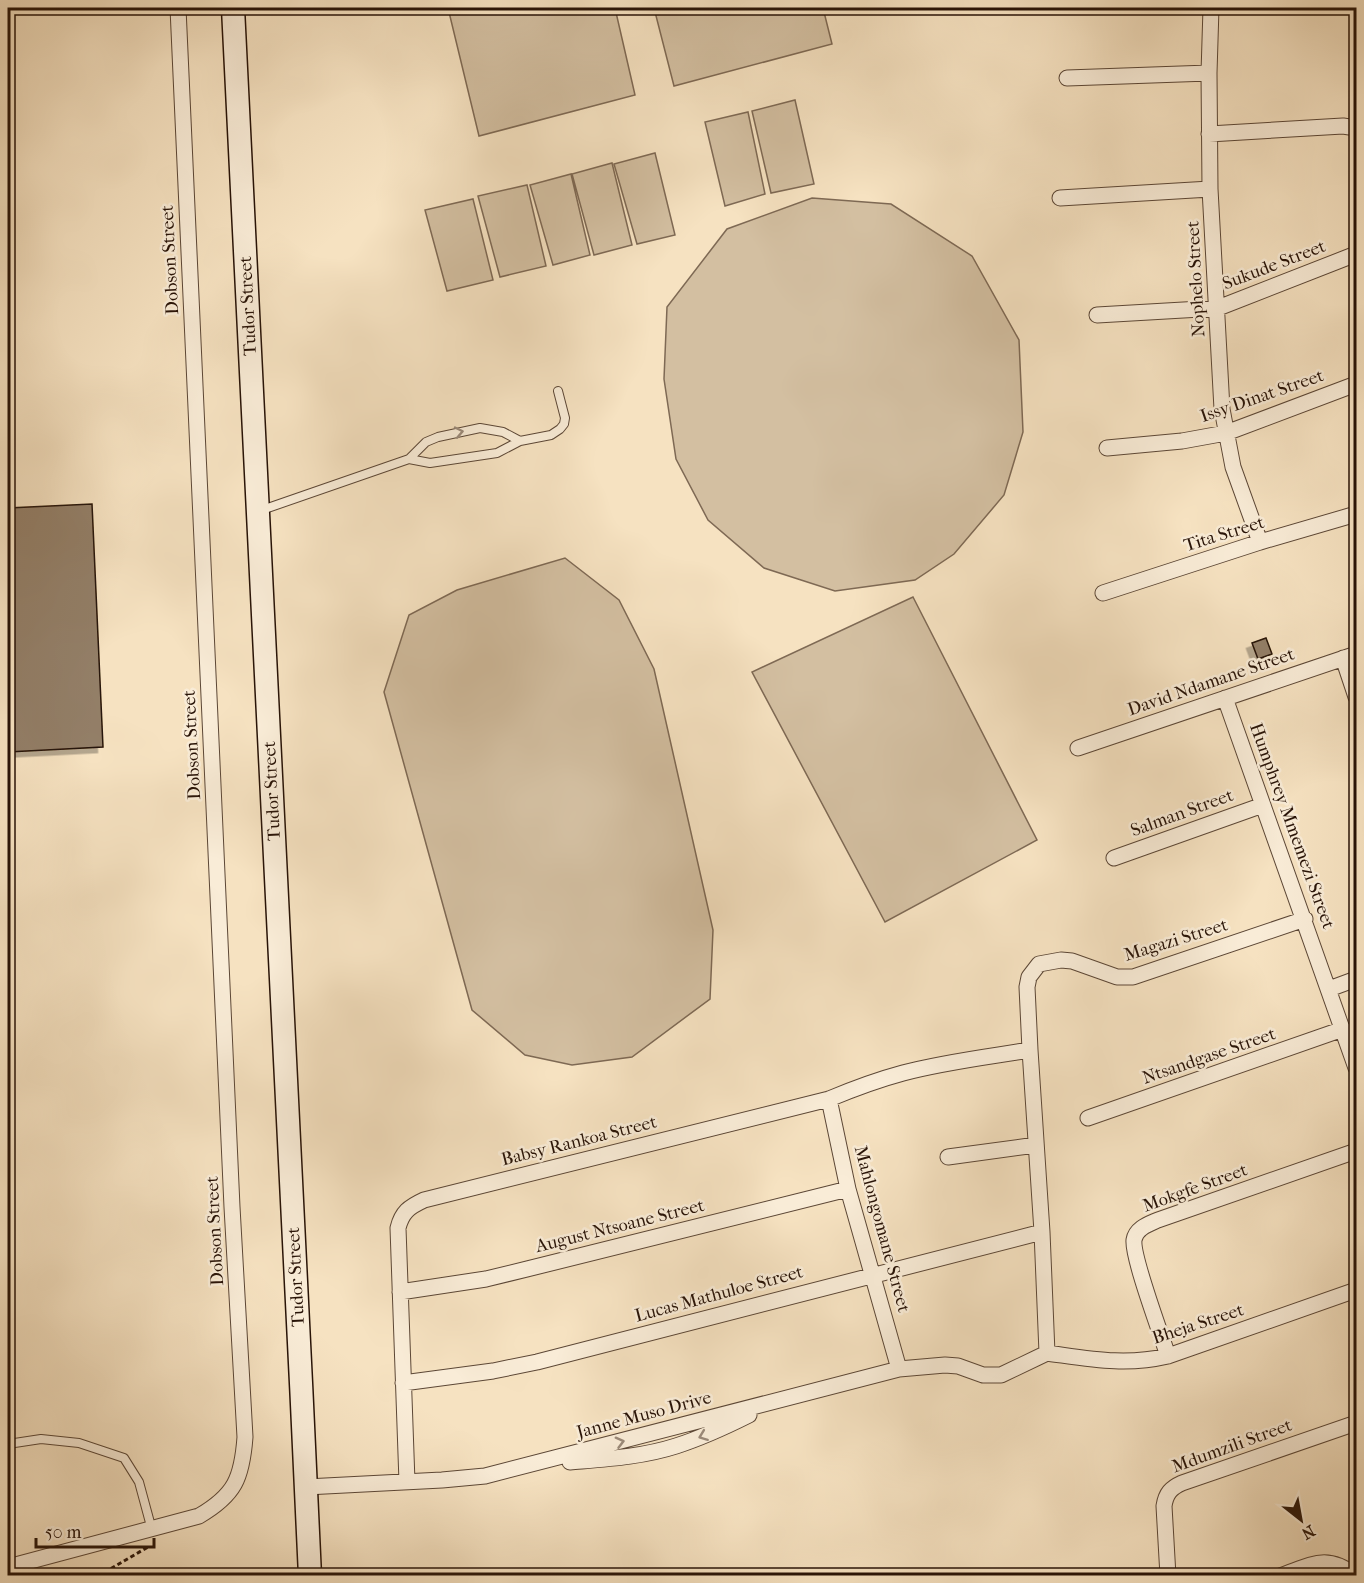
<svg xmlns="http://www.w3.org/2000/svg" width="1364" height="1583" font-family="'IM FELL French Canon',serif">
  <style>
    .green { fill: #d3bfa1; stroke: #7e6954; stroke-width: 1.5 }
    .building { fill: #937f68; stroke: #281307; stroke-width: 1.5; filter: url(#shadow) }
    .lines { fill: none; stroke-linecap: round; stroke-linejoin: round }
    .lane-casing { stroke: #5c4736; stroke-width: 10 }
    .street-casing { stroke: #5c4736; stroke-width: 17 }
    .secondary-casing { stroke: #281307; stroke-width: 25 }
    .path { stroke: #281307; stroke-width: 3; stroke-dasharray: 4.5 3; stroke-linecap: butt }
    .lane { stroke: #f9ecd7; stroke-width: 8 }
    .street { stroke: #f9ecd7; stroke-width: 15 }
    .secondary { stroke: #f9ecd7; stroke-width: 22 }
    .oneway { stroke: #9b8a79 }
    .labels { text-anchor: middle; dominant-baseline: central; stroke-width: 5; stroke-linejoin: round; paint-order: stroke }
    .street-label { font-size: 18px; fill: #281307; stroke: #f9ecd7 }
  </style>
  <defs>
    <filter id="shadow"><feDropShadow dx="-5.5" dy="5.5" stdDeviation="0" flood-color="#0004"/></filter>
  </defs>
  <rect width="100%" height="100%" fill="#f6e2c1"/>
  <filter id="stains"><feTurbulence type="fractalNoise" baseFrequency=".00333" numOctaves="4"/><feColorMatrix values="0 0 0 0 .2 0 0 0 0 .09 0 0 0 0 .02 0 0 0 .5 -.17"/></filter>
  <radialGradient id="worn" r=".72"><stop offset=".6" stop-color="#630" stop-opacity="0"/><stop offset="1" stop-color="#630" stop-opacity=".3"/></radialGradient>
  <!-- green -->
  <path class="green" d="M448,8H615L635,95L479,136Z
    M654,8H823L832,44L674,86Z
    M795,100L814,184L771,193L752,111Z
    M748,112L765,194L725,206L705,122Z
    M655,153L675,235L637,244L614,164Z
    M612,163L632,245L594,255L572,174Z
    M571,174L590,255L553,265L530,185Z
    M527,185L546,266L500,277L478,196Z
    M812,198L891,204L972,256L1019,340L1023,432L1004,495L954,554L915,580L835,591L764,568L708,520L676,459L664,379L667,307L727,229Z
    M473,199L493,280L447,291L425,210Z
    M565,558L619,600L654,669L713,930L710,999L632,1057L572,1065L525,1055L472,1010L384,692L409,615L457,590Z
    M913,597L1037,840L885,922L752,672Z"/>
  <!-- building -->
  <path class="building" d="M92,504L103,747L8,752V508Z
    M1266,638L1272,654L1258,659L1252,643Z"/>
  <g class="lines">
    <!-- lane casing -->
    <g class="lane-casing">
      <path id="lane" d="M409,459L430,463L497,453L520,441L551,435L560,429L564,424L565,418L558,391
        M259,511L409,459L426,442L438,437L480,428L503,432L520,441
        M8,1444L41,1439L79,1443L124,1458L139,1482L152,1530"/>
    </g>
    <!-- street casing -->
    <g class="street-casing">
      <path id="street" d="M1211,8L1209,73L1210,189L1222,409L1233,467L1260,542
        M1067,78L1209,73
        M1209,134L1343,126L1356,128
        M1060,198L1210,189
        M1097,315L1218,308L1356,254
        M1107,448L1182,441L1226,433L1356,384
        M1103,593L1260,542L1356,514
        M1343,658L1356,697
        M1225,698L1356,1068
        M1078,748L1356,654
        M1114,858L1263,805
        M1329,989L1356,979
        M829,1099L848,1189L899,1369
        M1088,1118L1343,1029
        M948,1157L1036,1145
        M400,1292L486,1279L527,1269L848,1189
        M1047,1353L1042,1232L1030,1050L1027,987L1029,977L1039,964L1061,960L1072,961L1117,977H1133L1305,919
        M1047,1353C1091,1359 1125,1366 1168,1356L1356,1290
        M1168,1356C1161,1334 1132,1257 1134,1240C1136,1228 1149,1224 1158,1220L1356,1151
        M403,1383L493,1371L537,1362L1042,1232
        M570,1462C605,1459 642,1457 676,1446C701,1438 725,1427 749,1415
        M407,1482L398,1228C402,1212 409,1207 424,1200L829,1099C853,1089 877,1080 903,1073C944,1062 987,1057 1030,1050
        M306,1487L442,1480L485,1476L899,1369L945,1365L958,1366L983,1375H1001L1047,1353
        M8,1567L199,1516C235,1495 242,1478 245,1437L232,1207L178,8
        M1168,1576L1164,1506C1166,1493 1171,1488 1182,1483L1356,1423
        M1280,1576C1312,1565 1326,1553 1356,1576"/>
    </g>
    <!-- secondary casing -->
    <g class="secondary-casing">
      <path id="secondary" d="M233,8C259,530 286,1053 310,1576"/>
    </g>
    <!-- path -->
    <path class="path" d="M98,1576L148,1547"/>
    <!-- lane -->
    <use href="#lane" class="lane"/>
    <!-- street -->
    <use href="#street" class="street"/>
    <!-- secondary -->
    <use href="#secondary" class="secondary"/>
  </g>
  <!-- one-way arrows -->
  <defs><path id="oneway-chevron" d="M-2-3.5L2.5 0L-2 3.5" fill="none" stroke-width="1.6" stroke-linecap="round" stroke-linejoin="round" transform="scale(1.5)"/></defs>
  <g class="oneway">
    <use href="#oneway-chevron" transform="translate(459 432) rotate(-12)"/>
    <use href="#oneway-chevron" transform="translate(703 1436) rotate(159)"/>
    <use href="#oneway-chevron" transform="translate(620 1442) rotate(-15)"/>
  </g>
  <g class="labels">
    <!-- street labels -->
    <g class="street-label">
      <text transform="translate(170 260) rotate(-93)">Dobson Street</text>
      <text transform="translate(1274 265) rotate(-21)">Sukude Street</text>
      <text transform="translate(1196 279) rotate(-93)">Nophelo Street</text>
      <text transform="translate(248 306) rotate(-93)">Tudor Street</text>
      <text transform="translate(1262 396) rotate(-19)">Issy Dinat Street</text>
      <text transform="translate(1224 534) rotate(-17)">Tita Street</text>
      <text transform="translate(1211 682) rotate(-19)">David Ndamane Street</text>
      <text transform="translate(192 745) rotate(-93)">Dobson Street</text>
      <text transform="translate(272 791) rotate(-93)">Tudor Street</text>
      <text transform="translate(1182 813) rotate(-20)">Salman Street</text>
      <text transform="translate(1292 826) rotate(70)">Humphrey Mmemezi Street</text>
      <text transform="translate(1176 940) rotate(-17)">Magazi Street</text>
      <text transform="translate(1209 1056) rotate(-19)">Ntsandgase Street</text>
      <text transform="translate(579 1141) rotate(-14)">Babsy Rankoa Street</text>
      <text transform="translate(1195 1188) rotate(-20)">Mokgfe Street</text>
      <text transform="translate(620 1226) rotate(-14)">August Ntsoane Street</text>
      <text transform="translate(882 1229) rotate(75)">Mahlongomane Street</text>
      <text transform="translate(215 1231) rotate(-93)">Dobson Street</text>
      <text transform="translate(296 1277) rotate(-93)">Tudor Street</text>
      <text transform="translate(719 1294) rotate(-15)">Lucas Mathuloe Street</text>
      <text transform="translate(1198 1324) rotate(-18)">Bheja Street</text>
      <text transform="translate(644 1415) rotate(-15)">Janne Muso Drive</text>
      <text transform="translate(1232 1446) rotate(-20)">Mdumzili Street</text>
    </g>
  </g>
  <!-- margin -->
  <rect width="1364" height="1583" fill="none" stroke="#f6e2c1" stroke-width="30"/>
  <rect x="9" y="9" width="1346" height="1565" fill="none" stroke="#281307" stroke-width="3"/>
  <rect x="15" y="15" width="1334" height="1553" fill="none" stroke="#281307" stroke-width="1.5"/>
  <!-- north arrow -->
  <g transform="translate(1301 1520) rotate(149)" stroke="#f9ecd7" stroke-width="4.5" paint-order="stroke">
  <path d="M0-4.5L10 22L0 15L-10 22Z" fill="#281307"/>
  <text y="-9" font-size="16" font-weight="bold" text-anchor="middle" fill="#281307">N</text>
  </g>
  <!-- scale -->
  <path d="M36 1538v9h118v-9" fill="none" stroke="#281307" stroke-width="3"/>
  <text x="45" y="1538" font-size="18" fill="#281307" stroke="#f9ecd7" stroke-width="4.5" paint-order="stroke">50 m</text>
  <rect width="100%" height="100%" filter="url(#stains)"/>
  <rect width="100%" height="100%" fill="url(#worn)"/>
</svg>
